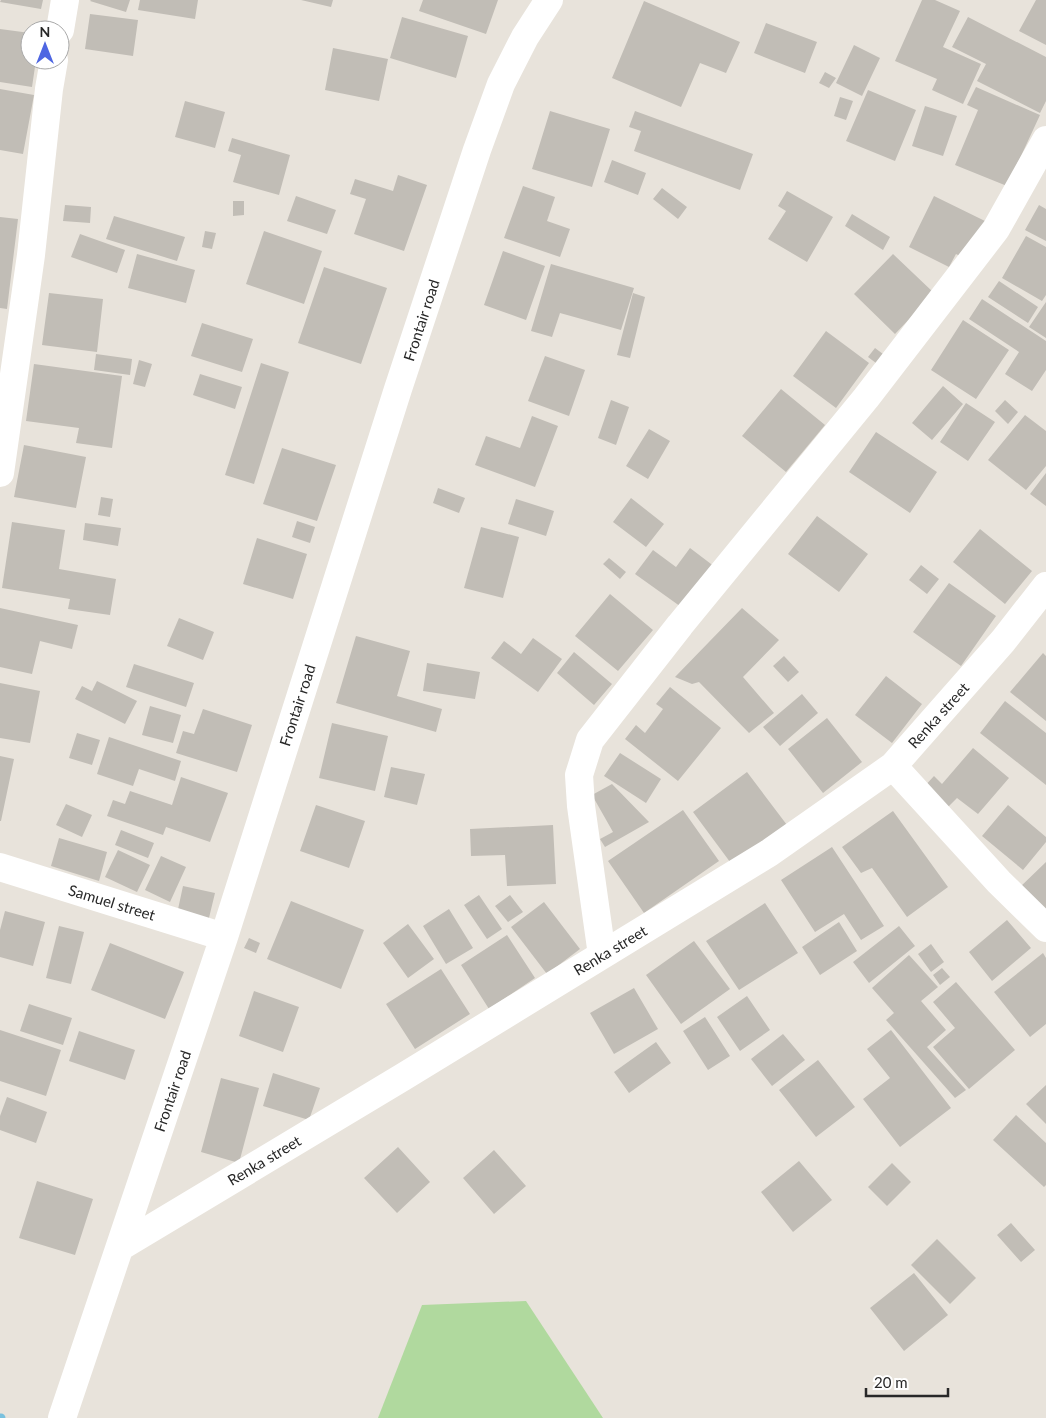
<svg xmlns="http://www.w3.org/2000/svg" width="1046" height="1418" font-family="Lato,sans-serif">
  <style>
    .green { fill: #b0d99e }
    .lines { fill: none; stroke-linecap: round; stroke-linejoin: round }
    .stream { stroke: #7ac1de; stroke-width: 9 }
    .building { fill: #c1bdb6 }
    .minor { stroke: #fff; stroke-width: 28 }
    .labels { text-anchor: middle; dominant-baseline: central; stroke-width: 4.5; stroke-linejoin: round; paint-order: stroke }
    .street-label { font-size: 15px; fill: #282828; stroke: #fff }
  </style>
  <rect width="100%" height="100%" fill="#e8e3db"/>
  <!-- green -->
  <path class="green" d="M526,1301L603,1418H378L422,1305Z"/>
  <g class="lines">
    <!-- stream -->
    <path class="stream" d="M0,1418H1"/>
  </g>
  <!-- building -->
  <path class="building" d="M1,0H43L41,9L0,2Z
    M91,0H130L126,12L90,1Z
    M140,0H198L195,19L138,10Z
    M301,0H333L331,7Z
    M423,0H498L486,34L419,11Z
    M922,0H935L960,11L943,47L981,64L963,104L932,90L937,79L895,61Z
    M1036,0H1046V45L1019,31Z
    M644,1L740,42L726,73L700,63L681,107L612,78Z
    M90,14L138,20L133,56L85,49Z
    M402,17L468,36L456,78L390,58Z
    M968,17L1046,57V101L1040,113L977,81L986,64L952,47Z
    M766,23L817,42L805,73L754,53Z
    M0,29L30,33V60H36L32,87L0,82Z
    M854,45L880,58L862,96L836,83Z
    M333,48L388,59L379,101L325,90Z
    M825,72L836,78L829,88L819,83Z
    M976,87L1040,115L1007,186L955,165L978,110L967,105Z
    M0,89L34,95L23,154L0,150Z
    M868,90L916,110L895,161L846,141Z
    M840,97L853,101L846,120L834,116Z
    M185,101L225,112L215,148L175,137Z
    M925,106L957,116L943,156L912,146Z
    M550,111L610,129L592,187L532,169Z
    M635,111L753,154L740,190L634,151L641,131L629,127Z
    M232,138L290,155L279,195L233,182L241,155L228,151Z
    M612,160L646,173L638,195L604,182Z
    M398,175L427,185L404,251L354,234L366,199L350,194L355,179L393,191Z
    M523,186L555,197L547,221L570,229L560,257L504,238Z
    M662,188L687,207L678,219L653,199Z
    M787,191L833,217L807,262L768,239L786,211L778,206Z
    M296,196L336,210L327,234L287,221Z
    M934,196L985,221L966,259L956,254L949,267L909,247Z
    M233,201H244V215L233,216Z
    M65,205L91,207L90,223L63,221Z
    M1039,205L1046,209V241L1025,230Z
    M852,214L890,237L883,250L845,226Z
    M114,216L185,237L177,261L106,239Z
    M0,217L18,219L7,309L0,308Z
    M205,231L216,233L212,249L202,247Z
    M264,231L322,251L304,304L246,284Z
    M80,234L125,250L117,273L71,257Z
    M1026,236L1046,247V295L1042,301L1002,278Z
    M503,251L545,266L526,320L484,305Z
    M137,254L195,270L186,303L128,288Z
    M893,254L934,293L895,334L854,294Z
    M551,264L634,288L621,330L560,313L552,337L531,331Z
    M324,267L387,288L361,364L298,343Z
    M999,281L1038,307L1028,323L988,297Z
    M49,293L103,299L97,352L42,345Z
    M633,293L645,297L630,358L617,355Z
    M982,299L1046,341V370L1032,391L1005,374L1019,352L969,319Z
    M1046,302V338L1029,327Z
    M963,320L1009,350L976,399L931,370Z
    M202,323L253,339L242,372L191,356Z
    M826,331L869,363L836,408L793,376Z
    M875,348L887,357L880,366L868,357Z
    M96,354L132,359L130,375L94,370Z
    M545,356L585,370L569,416L528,401Z
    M139,360L152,364L145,387L133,384Z
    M261,363L289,372L254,484L225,475Z
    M34,364L122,376L112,448L76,443L79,428L26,421Z
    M200,374L242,387L235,409L193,395Z
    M943,386L963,404L932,440L912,423Z
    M781,389L825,425L786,472L742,436Z
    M611,400L629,407L616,445L598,438Z
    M1005,400L1018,412L1008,424L995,411Z
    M966,403L995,422L968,461L940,442Z
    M1025,415L1046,431V466L1026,490L988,460Z
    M532,416L558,426L535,487L475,465L486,436L520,448Z
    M649,429L670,441L648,479L626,466Z
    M876,432L937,472L910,513L849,472Z
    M24,445L86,457L76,508L14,497Z
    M282,448L336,465L317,521L263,504Z
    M1046,473V506L1030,494Z
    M438,488L465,498L459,513L433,503Z
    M101,497L113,499L110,517L98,515Z
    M631,498L664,524L646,547L613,522Z
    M516,499L554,511L546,536L508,524Z
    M817,516L868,554L839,592L788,554Z
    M297,521L315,527L310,543L292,537Z
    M12,522L65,530L59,569L116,579L110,615L68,609L70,599L2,588Z
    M85,523L121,528L118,546L83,540Z
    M481,527L519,537L503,598L464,588Z
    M980,529L1032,571L1005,604L953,562Z
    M257,538L307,554L293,599L243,584Z
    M690,548L715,567L684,609L635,574L653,550L676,567Z
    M609,558L626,572L620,579L603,564Z
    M921,565L939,579L927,594L909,580Z
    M949,583L996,616L961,666L913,632Z
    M610,594L653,630L618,671L575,636Z
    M0,608L78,625L72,649L40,641L32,674L0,667Z
    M742,608L779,640L743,677L774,713L749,733L699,682L692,684L675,677Z
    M179,618L214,632L203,660L167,646Z
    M356,636L410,651L397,696L442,709L436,732L336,703Z
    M533,638L562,659L538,692L491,658L504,641L521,654Z
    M574,652L612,684L594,705L557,673Z
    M1043,653L1046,656V721L1010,692Z
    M784,656L799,672L788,682L773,666Z
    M427,663L480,672L475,699L423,691Z
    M134,664L194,683L186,707L126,687Z
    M886,676L922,704L892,743L855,715Z
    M97,681L137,701L125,724L75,699L82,686L92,691Z
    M0,683L40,691L30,743L0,738Z
    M670,687L721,728L678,781L625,739L636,725L645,733L663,709L656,704Z
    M802,694L818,713L780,746L763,727Z
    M1005,701L1046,733V785L980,733Z
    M150,706L181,715L173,743L142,735Z
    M203,709L252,725L237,772L176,753L183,731L194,734Z
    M827,718L862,762L823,793L788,749Z
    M332,723L388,736L375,791L319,778Z
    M77,733L100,740L92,765L69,758Z
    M109,737L181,761L175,781L139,769L133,786L97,774Z
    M973,748L1009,778L978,814L957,798L944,811L922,789L934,776L942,784Z
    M620,753L661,779L646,803L604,776Z
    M0,756L14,759L1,821H0Z
    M391,767L425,774L417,805L384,797Z
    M747,772L787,825L733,866L693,812Z
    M181,777L228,793L210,842L166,827L163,835L107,816L113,800L125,804L130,791L172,805Z
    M612,784L649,822L605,847L600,839L613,832L592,795Z
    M66,804L92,815L82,837L56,825Z
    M316,805L365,821L349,868L300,851Z
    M1008,805L1046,837V842L1023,870L982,836Z
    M683,810L719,861L644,913L608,861Z
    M893,811L948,887L907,917L872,868L861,873L842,847Z
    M553,825L556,884L507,886L505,855L471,856L470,829Z
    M121,830L154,843L148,858L115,845Z
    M59,838L107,852L99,881L51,866Z
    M832,847L884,926L861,940L844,914L815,932L781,880Z
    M118,850L150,865L137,892L105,877Z
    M161,856L186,867L170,902L145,890Z
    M1046,862V919L1018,889Z
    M183,886L215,893L208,922L177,914Z
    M479,895L502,929L487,939L464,905Z
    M510,895L523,912L508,922L495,906Z
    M291,901L364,930L341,989L267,959Z
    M544,902L580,949L547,974L511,927Z
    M765,903L798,953L739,990L706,941Z
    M449,909L473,948L446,964L423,926Z
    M5,911L45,922L33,966L0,957V930Z
    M1007,920L1031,948L992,981L969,952Z
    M839,922L857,951L820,975L802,947Z
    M408,924L434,959L408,978L383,943Z
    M59,926L84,932L71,984L46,978Z
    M899,926L915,946L869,983L853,962Z
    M507,935L535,978L489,1009L461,965Z
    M249,938L260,943L256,953L244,948Z
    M694,941L730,989L681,1024L646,975Z
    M110,943L184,972L165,1019L91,990Z
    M931,944L944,962L931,972L918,954Z
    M1043,953L1046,958V1024L1030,1037L994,992Z
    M909,955L938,987L921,1001L946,1030L927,1047L966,1090L955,1098L886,1020L894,1013L872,988Z
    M942,968L950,977L940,985L933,975Z
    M441,969L470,1014L415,1049L386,1004Z
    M956,982L1015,1050L969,1089L933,1047L955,1028L933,1002Z
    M634,988L658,1029L614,1054L590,1013Z
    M254,991L299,1007L283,1052L239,1036Z
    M747,996L770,1030L740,1051L717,1017Z
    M29,1004L72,1018L63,1045L20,1031Z
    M705,1017L730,1056L708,1070L683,1031Z
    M0,1030L61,1050L46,1096L0,1081Z
    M891,1030L951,1108L900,1147L863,1099L890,1078L867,1049Z
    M79,1031L135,1050L125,1080L69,1061Z
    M783,1034L805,1060L772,1086L751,1059Z
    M656,1042L671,1063L629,1093L614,1072Z
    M818,1060L855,1107L816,1137L779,1090Z
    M273,1073L320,1088L309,1120L263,1106Z
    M221,1078L259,1088L239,1163L201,1152Z
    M1046,1085V1124L1026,1104Z
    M7,1097L47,1112L36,1143L0,1130V1116Z
    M1016,1115L1046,1143V1185L1044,1187L993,1140Z
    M398,1147L430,1182L397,1213L364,1178Z
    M494,1150L526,1186L494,1214L463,1178Z
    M799,1161L832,1200L793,1232L761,1192Z
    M892,1163L911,1182L887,1206L868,1187Z
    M37,1181L93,1199L75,1255L19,1238Z
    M1011,1223L1035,1250L1021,1262L997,1235Z
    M937,1239L976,1278L950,1304L911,1265Z
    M914,1273L948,1315L904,1351L870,1308Z"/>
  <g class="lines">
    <!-- minor -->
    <path class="minor" d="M60,30L65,0
      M0,473L31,255L49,89L54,60
      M893,766L999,882L1046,928
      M0,867L224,937
      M602,955L581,806L579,775L590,740L680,625L866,398L996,229L1046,140
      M120,1247L403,1077L769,853L893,766L1003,641L1046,586
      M62,1418L224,937L398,389L477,150L501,84L525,37L549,0"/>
  </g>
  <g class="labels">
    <!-- street labels -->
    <g class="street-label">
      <text transform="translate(421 320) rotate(-72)">Frontair road</text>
      <text transform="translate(297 705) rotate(-72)">Frontair road</text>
      <text transform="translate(938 715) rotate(-48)">Renka street</text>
      <text transform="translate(112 902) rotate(17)">Samuel street</text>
      <text transform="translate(610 950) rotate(-31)">Renka street</text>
      <text transform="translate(172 1091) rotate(-71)">Frontair road</text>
      <text transform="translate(264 1160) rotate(-31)">Renka street</text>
    </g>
  </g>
  <!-- north arrow -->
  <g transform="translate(45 45)"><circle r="24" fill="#ffffff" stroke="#a9a9a9"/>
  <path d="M0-4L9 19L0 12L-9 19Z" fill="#4e66e2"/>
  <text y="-8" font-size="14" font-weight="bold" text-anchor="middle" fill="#282828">N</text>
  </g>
  <!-- scale -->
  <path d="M866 1388v8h82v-8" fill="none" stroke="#282828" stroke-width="2.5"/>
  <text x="874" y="1388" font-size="15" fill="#282828" stroke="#ffffff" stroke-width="4" paint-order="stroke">20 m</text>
</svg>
